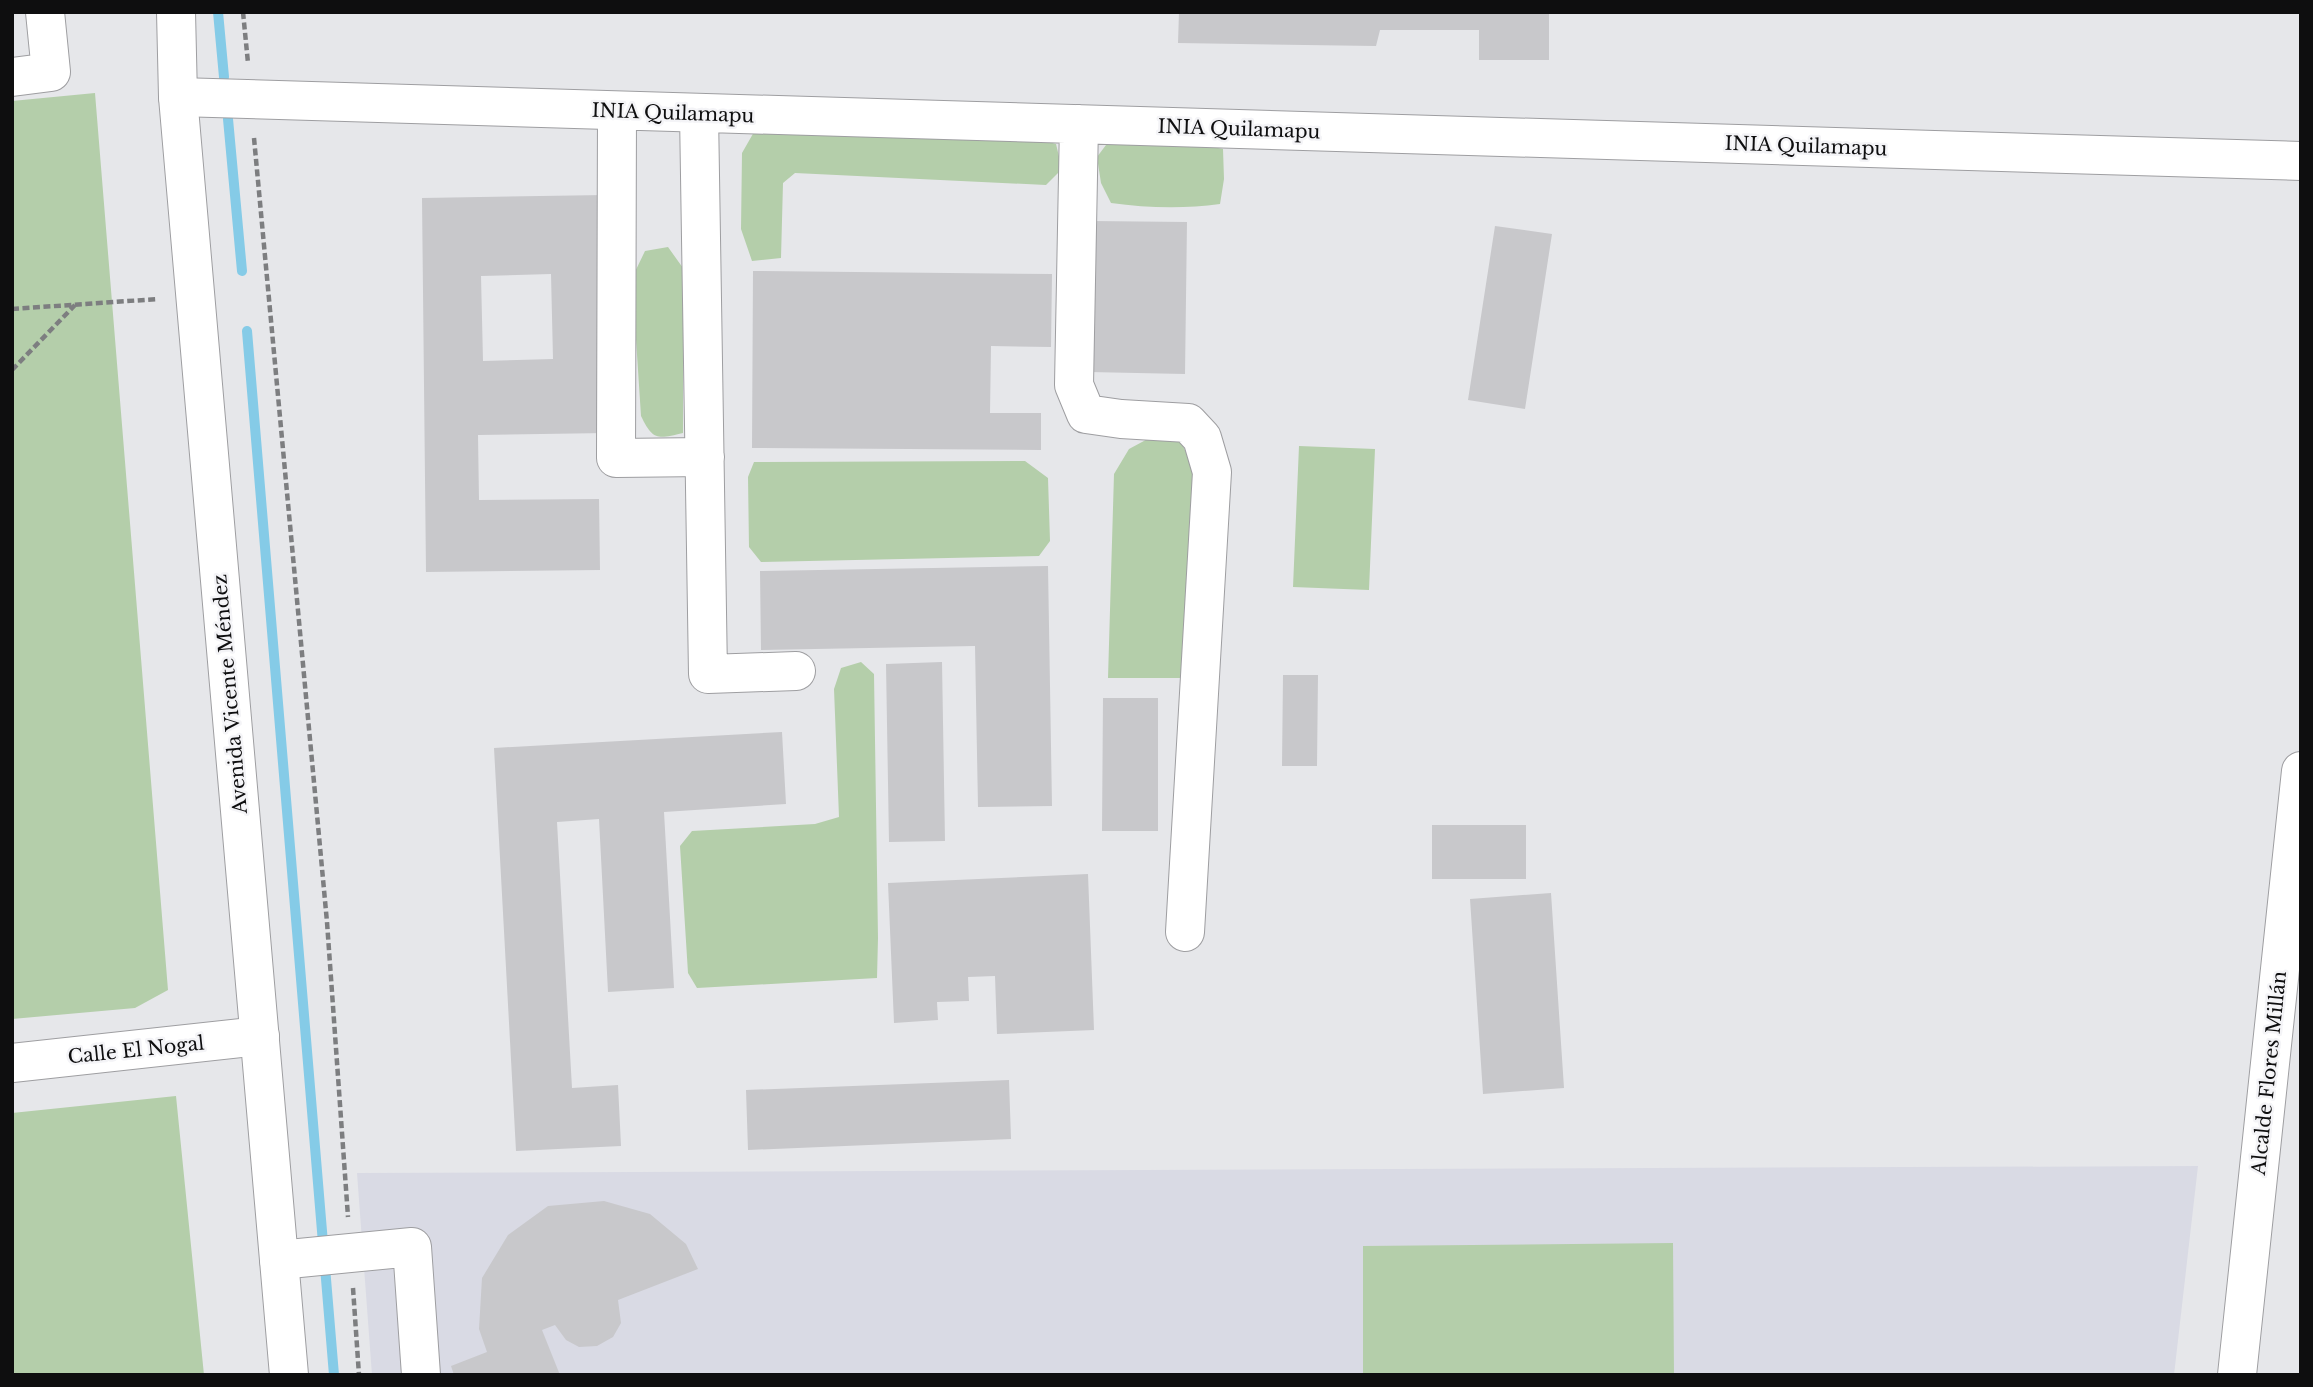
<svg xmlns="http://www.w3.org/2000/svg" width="2313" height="1387" font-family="'Libre Baskerville',serif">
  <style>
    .built { fill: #d9dae4 }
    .green { fill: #b4ceaa }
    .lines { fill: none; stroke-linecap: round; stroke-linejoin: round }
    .stream { stroke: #85cbe7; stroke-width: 10 }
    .building { fill: #c8c8cb; fill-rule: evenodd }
    .minor-casing { stroke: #9e9ea1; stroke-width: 40 }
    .major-casing { stroke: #9e9ea1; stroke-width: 40 }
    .path { stroke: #7d7e80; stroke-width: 4.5; stroke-dasharray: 7 3.5; stroke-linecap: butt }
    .minor { stroke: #fff; stroke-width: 38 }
    .major { stroke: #fff; stroke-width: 38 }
    .labels { text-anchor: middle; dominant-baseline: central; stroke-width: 5; stroke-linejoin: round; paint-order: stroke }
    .street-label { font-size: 19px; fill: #0e0e0f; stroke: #f4f4f7 }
  </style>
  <rect width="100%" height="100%" fill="#e6e7ea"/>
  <!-- built -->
  <path class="built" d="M2198,1166L2174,1375H372L357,1173Z"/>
  <!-- green -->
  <path class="green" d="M95,93L168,990L135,1008L12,1019V101Z
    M754,132L1041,140L1056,144L1062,169L1046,185L795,173L783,183L781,258L752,261L741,229L742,153Z
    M1109,141L1198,144L1223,149L1224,179L1220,204C1184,209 1147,208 1111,203L1101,183L1097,157Z
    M668,247L683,268V433C658,439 653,441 641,416L632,278L645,251Z
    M1155,435L1181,442L1196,473L1189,678H1108L1114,474L1129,449Z
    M1299,446L1375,449L1369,590L1293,587Z
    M1025,461L1048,478L1050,541L1039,556L761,562L749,547L748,477L754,462Z
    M861,662L874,674L878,938L877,978L697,988L688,973L680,846L692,831L815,824L839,817L834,689L841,668Z
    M176,1096L204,1375H12V1113Z
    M1673,1243L1674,1375H1363V1246Z"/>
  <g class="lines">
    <!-- stream -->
    <path class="stream" d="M218,12L224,77
      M228,119L242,271
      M247,331L334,1375"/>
  </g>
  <!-- building -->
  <path class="building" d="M1179,12H1549V60H1479V30H1380L1376,46L1178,43Z
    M605,195L607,433L478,435L479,500L599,499L600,570L426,572L422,198ZM551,274L553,359L483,361L481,276Z
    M1091,221L1187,222L1185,374L1089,372Z
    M1495,226L1552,234L1525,409L1468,400Z
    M753,271L1052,274L1051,347L991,346L990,413H1041V450L752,448Z
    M1048,566L1052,806L978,807L975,646L761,650L760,571Z
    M942,662L945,841L889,842L886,664Z
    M1283,675H1318L1317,766H1282Z
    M1103,698H1158V831H1102Z
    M782,732L786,804L664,812L674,988L608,992L599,819L557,822L572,1088L618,1085L621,1146L516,1151L494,748Z
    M1432,825H1526V879H1432Z
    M1088,874L1094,1030L997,1034L995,976L968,977L969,1001L937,1002L938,1020L894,1023L888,883Z
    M1551,893L1564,1088L1483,1094L1470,899Z
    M1009,1080L1011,1139L748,1150L746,1090Z
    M604,1201L650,1214L686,1244L698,1269L618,1300L621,1323L613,1337L597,1346L579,1347L566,1340L555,1325L542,1330L560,1375H454L451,1366L487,1352L479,1329L482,1278L508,1235L548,1206Z"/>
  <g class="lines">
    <!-- minor casing -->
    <g class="minor-casing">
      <path id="minor" d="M12,77L51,72L45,12
        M178,97L2301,161
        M617,111L616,458L705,457
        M699,113L708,674L796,671
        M1079,124L1074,385L1086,414L1121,419L1188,423L1202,438L1212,472L1185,932
        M12,1063L260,1036
        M279,1260L412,1247L421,1375
        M2237,1375L2301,771"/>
    </g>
    <!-- major casing -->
    <g class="major-casing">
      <path id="major" d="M176,12L178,97L289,1375"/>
    </g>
    <!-- path -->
    <path class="path" d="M243,12L248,63
      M254,138L327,922L348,1217
      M12,309L158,299
      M12,370L75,305
      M353,1288L359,1375"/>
    <!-- minor -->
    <use href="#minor" class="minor"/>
    <!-- major -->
    <use href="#major" class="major"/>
  </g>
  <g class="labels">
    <!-- street labels -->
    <g class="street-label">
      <text transform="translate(673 113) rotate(2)">INIA Quilamapu</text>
      <text transform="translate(1239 129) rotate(2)">INIA Quilamapu</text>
      <text transform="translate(1806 146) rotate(2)">INIA Quilamapu</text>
      <text transform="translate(230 694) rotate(-95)">Avenida Vicente Méndez</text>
      <text transform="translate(136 1050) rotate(-6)">Calle El Nogal</text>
      <text transform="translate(2269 1073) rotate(-84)">Alcalde Flores Millán</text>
    </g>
  </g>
  <!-- border -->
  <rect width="2313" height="1387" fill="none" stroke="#0e0e0f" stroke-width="28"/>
</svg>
